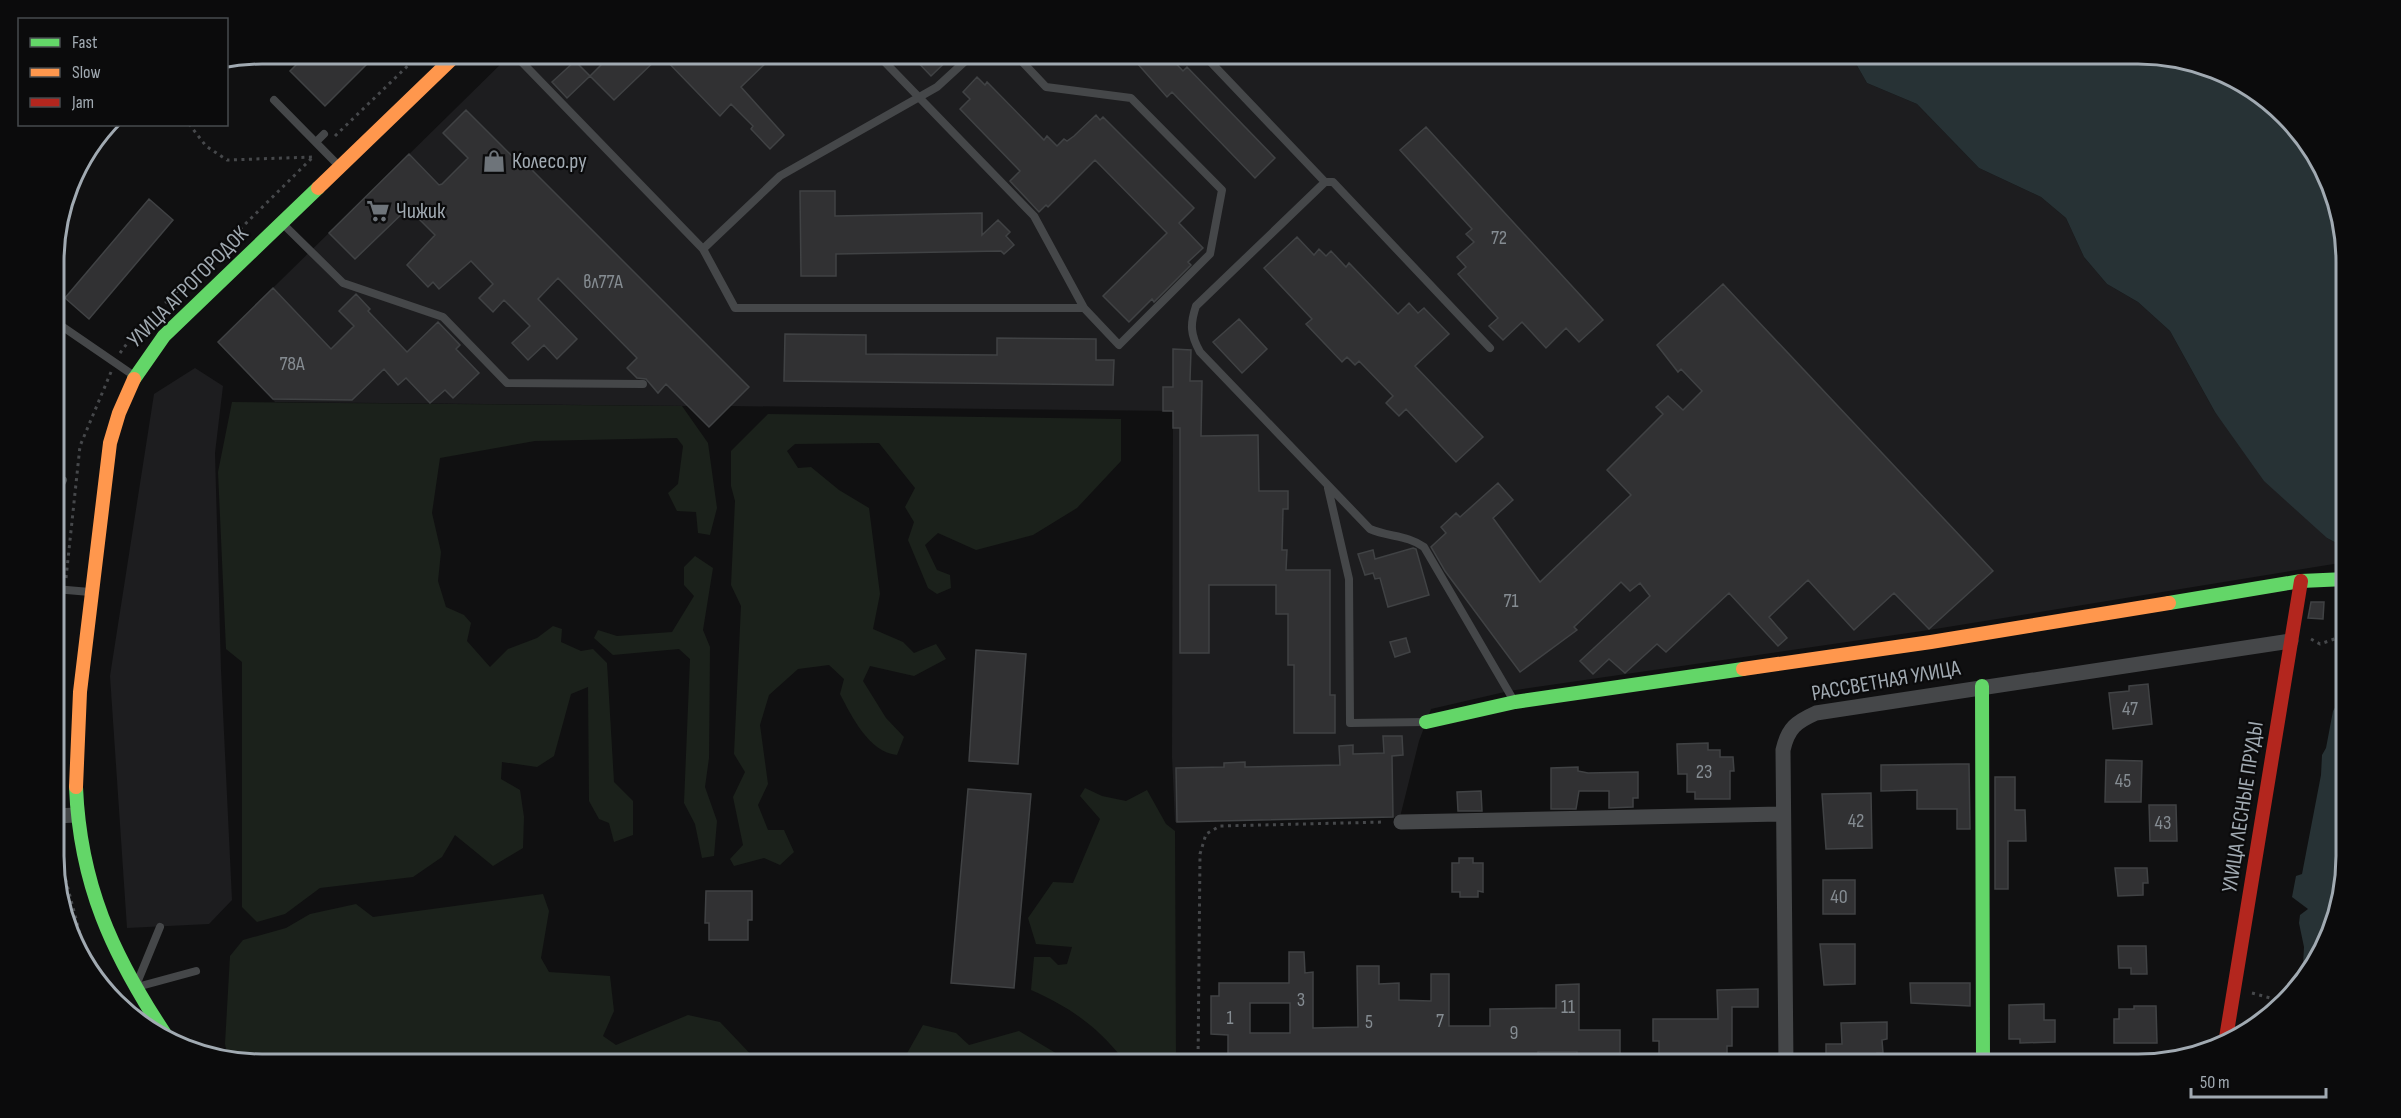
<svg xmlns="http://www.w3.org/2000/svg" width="2401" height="1118" font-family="'Sofia Sans Condensed',sans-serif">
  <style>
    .built { fill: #1d1d1f }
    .green { fill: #1b211b }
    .water { fill: #273235 }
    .building { fill: #313133; stroke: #404244; stroke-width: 1.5; fill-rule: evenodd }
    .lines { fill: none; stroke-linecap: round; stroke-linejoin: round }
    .path { stroke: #46484b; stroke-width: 3; stroke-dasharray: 3 4.5; stroke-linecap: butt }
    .lane { stroke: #454749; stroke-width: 8 }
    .street { stroke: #454749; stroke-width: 15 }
    .fast { stroke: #63d668; stroke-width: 14 }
    .slow { stroke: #ff974d; stroke-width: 14 }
    .jam { stroke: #b3261e; stroke-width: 14 }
    .labels { text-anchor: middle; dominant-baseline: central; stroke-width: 4.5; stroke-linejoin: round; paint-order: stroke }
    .number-label { font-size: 20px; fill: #858c92 }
    .poi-label { font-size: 22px; fill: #a1aab2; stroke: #0b0b0c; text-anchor: start }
    .street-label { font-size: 22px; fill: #a1aab2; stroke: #0b0b0c }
    .rim { fill: none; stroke: #a1aab2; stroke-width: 3 }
  </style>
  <rect width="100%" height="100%" fill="#101011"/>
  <!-- built -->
  <path class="built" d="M511,54H1824L1855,62L1867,83L1917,104L1979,168L2041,197L2066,218L2084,257L2107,284L2138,302L2170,331L2215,412L2327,538L2346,548V562L1929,630L1509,691L1431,709L1419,741L1400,817L1175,822L1172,757L1173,411L730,406L709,427L688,406L275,402L218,342Z
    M195,368L223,386L215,453L221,670L232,900L209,924L127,928L110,676L154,394Z"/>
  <!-- green -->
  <path class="green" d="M232,402L682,406L708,443L717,508L710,535L698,533L696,512L677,511L668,493L678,484L683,446L677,438L535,441L440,458L432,513L441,552L438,581L446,607L464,615L471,623L467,641L490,667L508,649L537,638L553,626L562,629L561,642L581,651L593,649L607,663L614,782L633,801V835L614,842L609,823L599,819L589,801L588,687L571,694L554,756L537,767L502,762L501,779L520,790L524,817L523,848L493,866L455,835L442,857L413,877L320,888L285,914L257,922L242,907V662L226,649L218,472Z
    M768,414L1121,419V461L1077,508L1033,535L976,550L938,533L925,545L937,570L950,575L951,588L937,594L928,588L908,540L914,522L905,507L915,488L879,443L795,444L787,451L798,468L811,467L839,490L869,508L880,594L873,629L903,642L914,653L936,644L946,659L914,676L870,666L863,681L886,718L904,737L897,755C869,752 852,717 840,694L844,679L829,665L798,669L769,695L760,725L768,784L758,805L768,830H784L794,852L780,865L764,858L734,866L730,859L743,845L733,797L745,772L734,754L741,606L731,585L735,501L731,486V451Z
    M695,556L713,568L703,630L710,647L709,758L705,787L717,821L714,856L702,858L695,824L684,803L690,659L679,649L613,655L594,638L598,630L617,636L672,632L694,596L684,585V567Z
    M1085,788L1102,796L1126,801L1147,790L1166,824L1175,831L1176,1064H1119L1122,1058C1097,1026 1068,1006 1031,990L1034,957H1050L1058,965L1067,964L1072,947L1036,944L1028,918L1053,882L1073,883L1100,819L1080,796Z
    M543,894L549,911L541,958L549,972L610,976L614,1011L603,1036L616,1045L688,1015L720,1022L757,1061L756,1064H262L228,1057L225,1044L230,956L243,940L286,928L310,914L356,904L373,917Z
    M923,1025L956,1033L969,1045L1019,1031L1074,1064H901Z"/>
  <!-- water -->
  <path class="water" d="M1824,54H2139L2219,70L2304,136L2345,235L2346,548L2327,538L2264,481L2215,412L2170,331L2138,302L2107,284L2084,257L2066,218L2041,197L1979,168L1917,104L1867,83L1855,62Z
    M2346,679L2347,856L2331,936L2302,982L2304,947L2299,923L2300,915L2308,909L2292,897L2296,876L2302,874L2321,775L2322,755L2326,748L2333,711L2341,697L2336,690Z"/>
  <!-- building -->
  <path class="building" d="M307,54H377L325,106L290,71Z
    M612,54H775L741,87L784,135L770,149L751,129L753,126L731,104L720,116L661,55L614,100L590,76Z
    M910,54H954L931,76Z
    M1129,54H1167L1183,71L1187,67L1275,158L1255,178L1172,92L1167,97Z
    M575,61L590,76L567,98L552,82Z
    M977,77L985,85L987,82L1044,140L1047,136L1057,146L1064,139L1067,141L1074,136L1096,115L1100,120L1103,117L1194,208L1179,223L1203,248L1188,262L1191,265L1154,302L1152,299L1129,322L1103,296L1167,233L1095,160L1048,207L1046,205L1039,212L1010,181L1020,171L960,109L970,99L963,92Z
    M466,110L525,169L528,166L749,387L709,427L666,384L658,393L646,379L637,378L627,368L637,358L558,278L538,299L577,339L557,359L544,345L528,360L512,343L530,326L504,300L493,312L479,298L493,284L471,261L439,289L433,282L428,287L407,265L435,235L408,208L355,259L329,233L409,154L439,185L442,184L468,158L443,133Z
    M1426,127L1603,320L1579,342L1566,328L1546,348L1522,322L1503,340L1489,326L1498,318L1458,274L1466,267L1457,257L1474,242L1466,234L1472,229L1400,150Z
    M800,191H835V216L982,213V235L998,220L1010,232L1006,236L1014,245L1004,254L1001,251L836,254V276H801Z
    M149,199L173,220L89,319L65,298Z
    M1297,237L1314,255L1319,249L1326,256L1331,251L1346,267L1349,263L1398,314L1409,303L1418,313L1424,308L1449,334L1415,366L1483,437L1456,462L1406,409L1399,416L1386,403L1393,396L1359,361L1355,365L1347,357L1342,362L1306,324L1312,319L1264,268Z
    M1723,284L1993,571L1929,629L1894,593L1854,630L1808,580L1769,617L1787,638L1778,646L1729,593L1666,652L1657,644L1625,673L1609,659L1593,674L1580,661L1650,596L1640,583L1630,591L1621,582L1574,627L1577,630L1520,672L1445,571L1431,547L1446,533L1441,527L1456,513L1460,517L1498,483L1513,500L1493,518L1540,582L1631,495L1607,470L1663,414L1656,407L1668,396L1683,410L1702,391L1681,369L1678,372L1657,345Z
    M273,288L331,349L354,326L339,311L356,294L370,309L368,311L407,352L438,322L460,345L456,349L479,373L453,398L445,390L430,403L406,378L398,385L384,369L352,400L273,399L218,342Z
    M1239,319L1267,349L1242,373L1213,342Z
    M785,334L866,335V354L997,355V338L1096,339V360H1114L1113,385L784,381Z
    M1173,349L1191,350L1190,381H1202L1201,436L1258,435L1259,491H1288V509H1283L1282,550H1287L1286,570H1330V695H1335V733H1294V665H1288V614H1276V585H1209V653H1180V428H1173V411H1163V387H1173Z
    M1413,548L1416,549L1429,595L1388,607L1380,578L1375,579L1373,573L1365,575L1358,554L1373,550L1375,559Z
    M2311,602H2324L2323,619L2308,618Z
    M1406,638L1410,652L1395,657L1390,642Z
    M976,650L1026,654L1018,764L969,761Z
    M2148,684L2152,724L2113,729L2109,693L2129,691V686Z
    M1383,736H1402L1403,755L1392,756L1393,817L1177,822L1176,768L1224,767V763L1245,762V767L1340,765L1339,746L1353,745V754L1384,753Z
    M1708,743V750H1720V757H1733L1734,771H1730V799H1695V792H1687V774H1678L1677,744Z
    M2106,760L2142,761L2141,802H2105Z
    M1957,764H1969L1970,829H1957V809H1917V790L1881,791V765Z
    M1578,767V771L1588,773L1638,772V798H1633V807L1609,808V791H1579L1576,809H1551V768Z
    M1995,777H2015V810H2025L2026,841H2008V889H1995Z
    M968,789L1031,794L1014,988L951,983Z
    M1481,791L1482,811H1458L1457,792Z
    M1871,793L1872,848L1826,849L1822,794Z
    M2149,805H2176L2177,841H2150Z
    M1459,858H1473V863H1483V892L1478,891V897H1460V892H1452V863H1459Z
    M2115,868H2147L2148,883H2143V895L2118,896Z
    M1823,880H1855V914H1823Z
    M706,891H752V920H748V940H709V923H705Z
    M1820,944H1855V984L1824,985Z
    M2118,946H2146L2147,974H2131V968H2119Z
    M1289,952H1304L1305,973L1313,972V1028L1358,1027L1357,966H1379V984L1399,983V1000L1431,1001V974H1449V1026H1490V1009L1556,1008V985L1579,984V1030H1620V1057H1606V1064H1577V1052H1538V1058L1478,1059V1064H1228V1035L1211,1034V996H1219V983H1289ZM1250,1003H1290V1033H1250Z
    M1910,983H1970V1006L1911,1003Z
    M1758,989V1007H1732V1046H1727V1064H1712V1060H1675V1064H1659V1041H1653V1019H1718L1717,990Z
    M2044,1004V1020H2055V1042L2020,1043V1039H2009V1005Z
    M2134,1006H2156L2157,1043H2114V1019H2119V1009H2134Z
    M1887,1022V1039L1882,1040L1883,1053H1877V1059H1872V1064H1826V1044H1842L1841,1023Z"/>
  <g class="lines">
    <!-- path -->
    <path class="path" d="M189,124L206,146L227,160L313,157
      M335,136L420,54
      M120,353L134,334L313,157
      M66,578L80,446L111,372
      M2311,639L2320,644L2346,635
      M55,684L64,602
      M56,843L86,957
      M2252,993L2285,1002
      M1198,1064L1200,854L1206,834L1220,826L1385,822"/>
    <!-- lane -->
    <path class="lane" d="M514,54L703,249L780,176L937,87L973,54
      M877,54L1034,216L1084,308
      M1203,54L1325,182L1196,306C1190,324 1190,334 1200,352L1370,529C1388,537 1408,535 1424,547L1514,701
      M274,100L338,165
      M316,142L324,134
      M1325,182H1333L1490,348
      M283,224L343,283L443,317L507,383L643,384
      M703,249L735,308H1084L1119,345L1210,254L1222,190L1131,98L1046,87L1015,54
      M63,327L133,375
      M1328,488L1349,579L1350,723L1425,722
      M55,495L63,480
      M55,589L90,592
      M137,983L160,927
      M137,987L196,971"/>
    <!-- street -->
    <path class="street" d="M56,816L76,815
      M1401,822L1783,814
      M1786,1064L1783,750C1788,728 1796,722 1816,713L2291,641"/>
    <!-- fast -->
    <path class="fast" d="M134,379L164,336L318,188
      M2169,603L2301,581L2346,579
      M1982,686L1983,1064
      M1426,722L1515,702L1743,669
      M76,787C80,884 112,954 165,1034"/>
    <!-- slow -->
    <path class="slow" d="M318,188L457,54
      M1743,669L1931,642L2169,603
      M76,787L80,692L110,443L119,413L134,379"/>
    <!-- jam -->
    <path class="jam" d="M2226,1038L2301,581"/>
  </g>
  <!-- icons -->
  <defs>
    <g id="shop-bare" transform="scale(1.8)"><path d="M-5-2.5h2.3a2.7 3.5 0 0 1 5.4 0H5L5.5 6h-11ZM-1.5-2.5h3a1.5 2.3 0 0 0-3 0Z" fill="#6e747a" stroke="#0b0b0c" stroke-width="2.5" paint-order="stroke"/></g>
    <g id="supermarket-bare" transform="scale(1.8)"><path d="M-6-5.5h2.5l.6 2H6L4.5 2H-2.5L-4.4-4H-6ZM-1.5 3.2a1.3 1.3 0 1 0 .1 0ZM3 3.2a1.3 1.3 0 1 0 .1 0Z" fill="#6e747a" stroke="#0b0b0c" stroke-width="2.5" paint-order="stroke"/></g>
  </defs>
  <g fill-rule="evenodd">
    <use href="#shop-bare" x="494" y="161"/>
    <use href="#supermarket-bare" x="378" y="211"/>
  </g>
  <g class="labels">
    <!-- number labels -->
    <g class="number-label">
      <text x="1499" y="238">72</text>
      <text x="603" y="282">вл77А</text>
      <text x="292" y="364">78А</text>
      <text x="1511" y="601">71</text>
      <text x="2130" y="709">47</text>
      <text x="1704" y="772">23</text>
      <text x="2123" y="781">45</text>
      <text x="1856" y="821">42</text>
      <text x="2163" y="823">43</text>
      <text x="1839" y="897">40</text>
      <text x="1301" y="1000">3</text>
      <text x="1568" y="1007">11</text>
      <text x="1230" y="1018">1</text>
      <text x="1440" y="1021">7</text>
      <text x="1369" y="1022">5</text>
      <text x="1514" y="1033">9</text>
    </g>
    <!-- poi labels -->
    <g class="poi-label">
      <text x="512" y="161">Колесо.ру</text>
      <text x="396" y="211">Чижик</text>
    </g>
    <!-- street labels -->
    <g class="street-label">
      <text transform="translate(188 287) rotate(-45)">УЛИЦА АГРОГОРОДОК</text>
      <text transform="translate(1886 681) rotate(-10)">РАССВЕТНАЯ УЛИЦА</text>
      <text transform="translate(2243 807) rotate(-81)">УЛИЦА ЛЕСНЫЕ ПРУДЫ</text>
    </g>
  </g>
  <!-- crop -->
  <path d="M0 0H2401V1118H0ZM262 64H2138A198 198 0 0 1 2336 262V856A198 198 0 0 1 2138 1054H262A198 198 0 0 1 64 856V262A198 198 0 0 1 262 64Z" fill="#0b0b0c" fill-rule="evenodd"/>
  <path class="rim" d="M262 64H2138A198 198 0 0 1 2336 262V856A198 198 0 0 1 2138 1054H262A198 198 0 0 1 64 856V262A198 198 0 0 1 262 64Z"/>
  <!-- legend -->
  <rect x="18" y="18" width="210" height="108" fill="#0b0b0c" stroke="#474b4e" stroke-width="1.5"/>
  <rect x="30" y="38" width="30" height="9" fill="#63d668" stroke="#474b4e" stroke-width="1.5"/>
  <text x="72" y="48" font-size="18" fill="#a1aab2">Fast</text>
  <rect x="30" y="68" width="30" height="9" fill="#ff974d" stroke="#474b4e" stroke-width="1.5"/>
  <text x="72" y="78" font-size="18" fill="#a1aab2">Slow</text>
  <rect x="30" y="98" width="30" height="9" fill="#b3261e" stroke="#474b4e" stroke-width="1.5"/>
  <text x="72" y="108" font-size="18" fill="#a1aab2">Jam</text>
  <!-- scale -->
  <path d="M2191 1088v9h135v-9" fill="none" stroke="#a1aab2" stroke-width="3"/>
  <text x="2200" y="1088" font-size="18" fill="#a1aab2" stroke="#0b0b0c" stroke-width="4.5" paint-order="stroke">50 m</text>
</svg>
